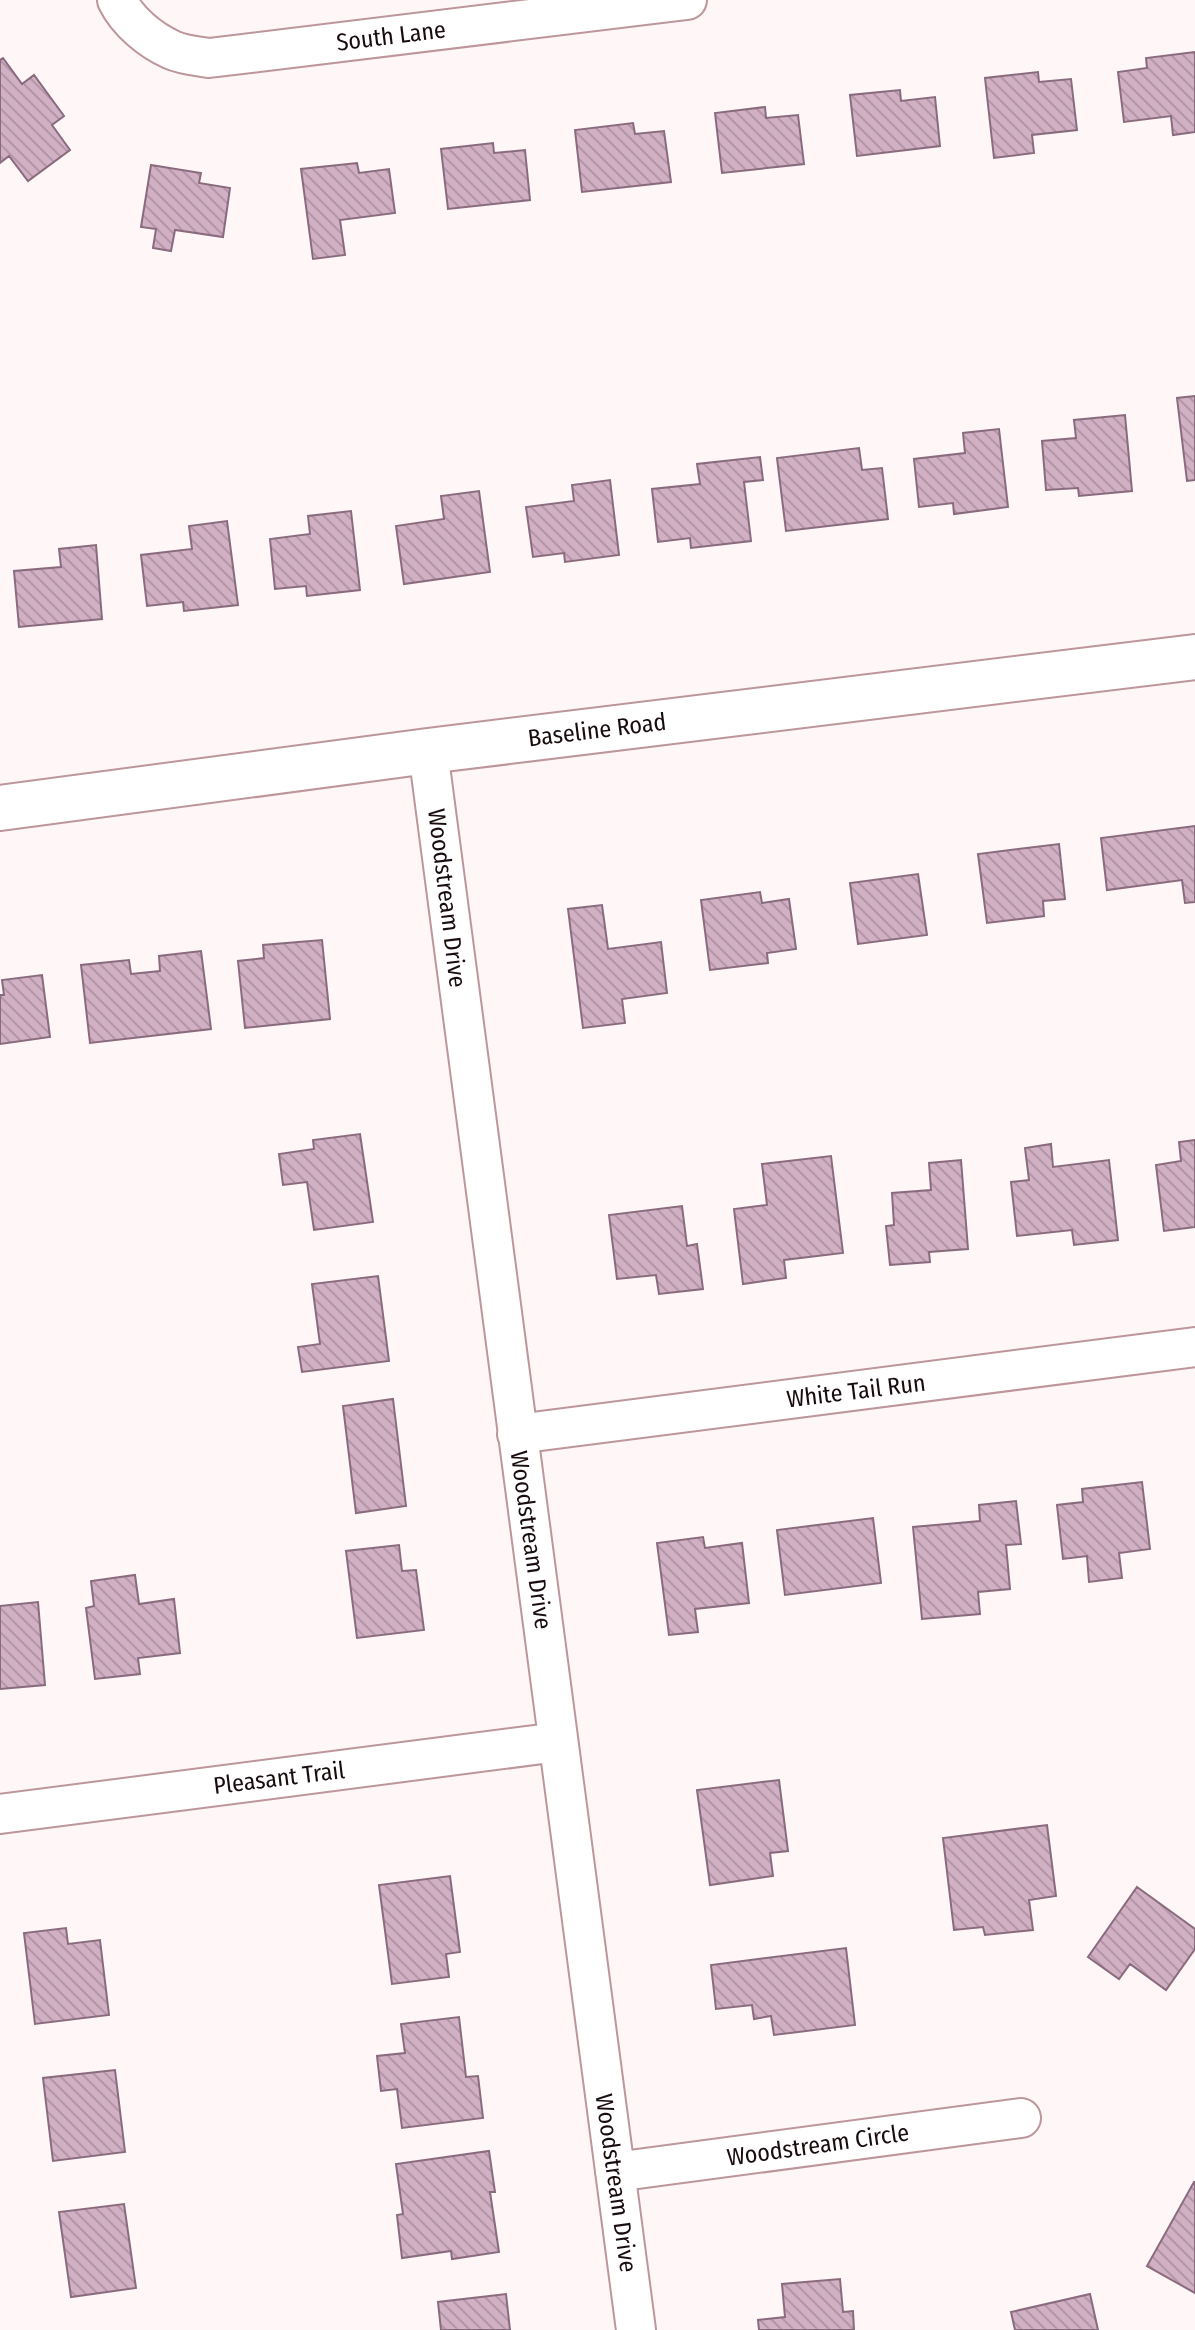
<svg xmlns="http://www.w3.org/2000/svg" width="1195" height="2330" font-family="'Fira Sans Condensed',sans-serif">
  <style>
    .building { fill: url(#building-back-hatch); stroke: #8a6b7e; stroke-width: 2 }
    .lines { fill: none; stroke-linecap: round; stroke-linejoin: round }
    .minor-casing { stroke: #bd969b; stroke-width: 42 }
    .tertiary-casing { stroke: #bd969b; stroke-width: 48 }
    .minor { stroke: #fff; stroke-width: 38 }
    .tertiary { stroke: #fff; stroke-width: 44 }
    .labels { text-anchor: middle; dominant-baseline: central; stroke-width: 6; stroke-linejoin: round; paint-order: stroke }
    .street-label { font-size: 24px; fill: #190c0e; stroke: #fff }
  </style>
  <defs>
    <pattern id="building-back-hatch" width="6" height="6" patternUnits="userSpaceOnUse" patternTransform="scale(2)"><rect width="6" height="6" fill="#d1b0c4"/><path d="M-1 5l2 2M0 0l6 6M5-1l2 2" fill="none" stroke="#b396a7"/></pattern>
  </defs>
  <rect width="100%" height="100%" fill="#fff6f7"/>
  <!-- building -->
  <path class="building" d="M1195,52V132L1173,135L1171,116L1124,122L1118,72L1147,68L1146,58Z
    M3,58L22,84L34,75L64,116L52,125L70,150L28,181L9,156L0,163V60Z
    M1038,72L1039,82L1071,79L1077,130L1032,135L1034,153L994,158L985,78Z
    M900,90L901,101L935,97L940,146L857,156L850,95Z
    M765,107L766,118L798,115L804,164L722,173L715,113Z
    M633,123L635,134L664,131L671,182L582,192L575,130Z
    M493,143L494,153L525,150L530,200L448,209L441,149Z
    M357,163L359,173L389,169L395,213L340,220L345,255L313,259L301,169Z
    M151,165L201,173L199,183L230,188L223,237L175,230L171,251L153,248L156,229L141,227Z
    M1195,396V480L1187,481L1177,398Z
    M1125,415L1132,491L1079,496L1078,488L1046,490L1042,441L1076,438L1074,420Z
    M999,429L1008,507L954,514L953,503L919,507L914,459L965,453L963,433Z
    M859,448L862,470L882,468L888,519L786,531L777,458Z
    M760,457L763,480L744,482L751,541L691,548L690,538L658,542L652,489L700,484L697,464Z
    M610,480L619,555L565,562L564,553L533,557L526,507L574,501L572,485Z
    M479,491L490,572L404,584L396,526L444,519L441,496Z
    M351,511L360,590L307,596L306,586L275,589L270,539L310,534L308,516Z
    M227,521L238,605L184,611L183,602L147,606L141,555L192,549L189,526Z
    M96,545L102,619L19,627L14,571L61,567L59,549Z
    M1195,826V902L1185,903L1182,880L1107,890L1101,838Z
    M1059,844L1065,899L1043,901L1044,916L987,923L978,854Z
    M918,874L927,935L858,944L850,883Z
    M760,892L762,903L789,899L796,949L767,953L768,963L710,970L701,900Z
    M602,905L608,949L661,942L667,993L622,999L625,1023L583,1028L568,909Z
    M322,940L330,1019L245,1028L238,961L264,958L263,945Z
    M201,951L211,1029L90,1043L81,965L129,960L131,974L160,971L159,956Z
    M42,975L50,1037L0,1044V995H4L2,980Z
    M360,1134L373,1222L314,1230L307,1182L283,1185L279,1154L314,1149L313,1140Z
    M1195,1140V1227L1164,1231L1156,1165L1181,1161L1179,1142Z
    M1051,1144L1053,1167L1109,1160L1118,1240L1074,1245L1072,1230L1017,1236L1011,1182L1029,1180L1025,1148Z
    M831,1156L843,1253L784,1260L786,1278L743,1284L734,1209L767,1205L762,1164Z
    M961,1160L968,1249L929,1252L930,1262L890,1265L886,1226L894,1225L892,1193L931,1190L929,1163Z
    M682,1206L687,1246L697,1244L703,1289L659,1294L656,1275L617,1279L609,1215Z
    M378,1276L389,1361L302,1372L298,1347L320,1344L312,1284Z
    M393,1399L406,1506L356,1513L343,1406Z
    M1142,1482L1150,1549L1119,1553L1122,1578L1089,1582L1087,1556L1063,1559L1057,1505L1083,1502L1082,1489Z
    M1016,1501L1021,1544L1006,1545L1010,1589L978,1592L980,1614L922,1619L913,1527L980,1521L979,1505Z
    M873,1518L881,1583L785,1595L777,1530Z
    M703,1537L705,1548L742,1543L749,1603L695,1609L698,1632L669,1635L657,1543Z
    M399,1545L402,1571L416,1570L424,1630L357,1638L346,1551Z
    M135,1575L139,1604L174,1599L180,1653L138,1658L140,1674L95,1679L86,1608L94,1606L91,1581Z
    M38,1602L45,1685L0,1689V1606Z
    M779,1780L788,1851L770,1853L773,1876L710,1885L697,1790Z
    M1047,1825L1056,1896L1029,1900L1033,1930L985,1935L983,1927L954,1930L943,1838Z
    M450,1876L460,1952L446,1954L449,1977L392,1984L379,1885Z
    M1137,1887L1195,1929V1949L1166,1990L1130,1964L1119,1979L1088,1957Z
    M66,1928L68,1944L100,1940L109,2015L35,2024L24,1933Z
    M846,1948L855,2025L774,2035L771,2016L754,2019L752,2005L716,2009L711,1965Z
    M459,2017L466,2077L478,2076L483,2118L402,2128L397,2089L381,2091L377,2056L405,2053L401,2024Z
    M115,2070L125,2152L53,2161L43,2078Z
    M489,2151L495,2192H490L499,2252L452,2259L451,2251L402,2258L397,2215L403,2214L396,2164Z
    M1194,2182H1195V2293L1147,2266Z
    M124,2204L136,2288L71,2297L59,2212Z
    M840,2279L843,2312L853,2311L854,2330H759L758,2320L785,2317L782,2284Z
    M506,2294L510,2330H441L438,2302Z
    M1090,2294L1098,2330H1015L1011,2312Z"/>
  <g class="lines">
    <!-- minor casing -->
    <g class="minor-casing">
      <path id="minor" d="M117,0C128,22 150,40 172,50C183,55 197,56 209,58L687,0
        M428,751L636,2330
        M517,1434L1195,1347
        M0,1814L558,1742
        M615,2172L1021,2118"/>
    </g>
    <!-- tertiary casing -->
    <g class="tertiary-casing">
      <path id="tertiary" d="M0,808L428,751L1195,657"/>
    </g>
    <!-- minor -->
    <use href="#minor" class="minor"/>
    <!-- tertiary -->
    <use href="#tertiary" class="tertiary"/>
  </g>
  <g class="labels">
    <!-- street labels -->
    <g class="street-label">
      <text transform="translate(391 36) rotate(-7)">South Lane</text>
      <text transform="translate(597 730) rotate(-7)">Baseline Road</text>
      <text transform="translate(447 898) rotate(83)">Woodstream Drive</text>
      <text transform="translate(856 1391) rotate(-7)">White Tail Run</text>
      <text transform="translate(531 1540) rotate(82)">Woodstream Drive</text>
      <text transform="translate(279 1778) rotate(-7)">Pleasant Trail</text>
      <text transform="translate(818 2145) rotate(-8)">Woodstream Circle</text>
      <text transform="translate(616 2183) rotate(82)">Woodstream Drive</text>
    </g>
  </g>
</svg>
